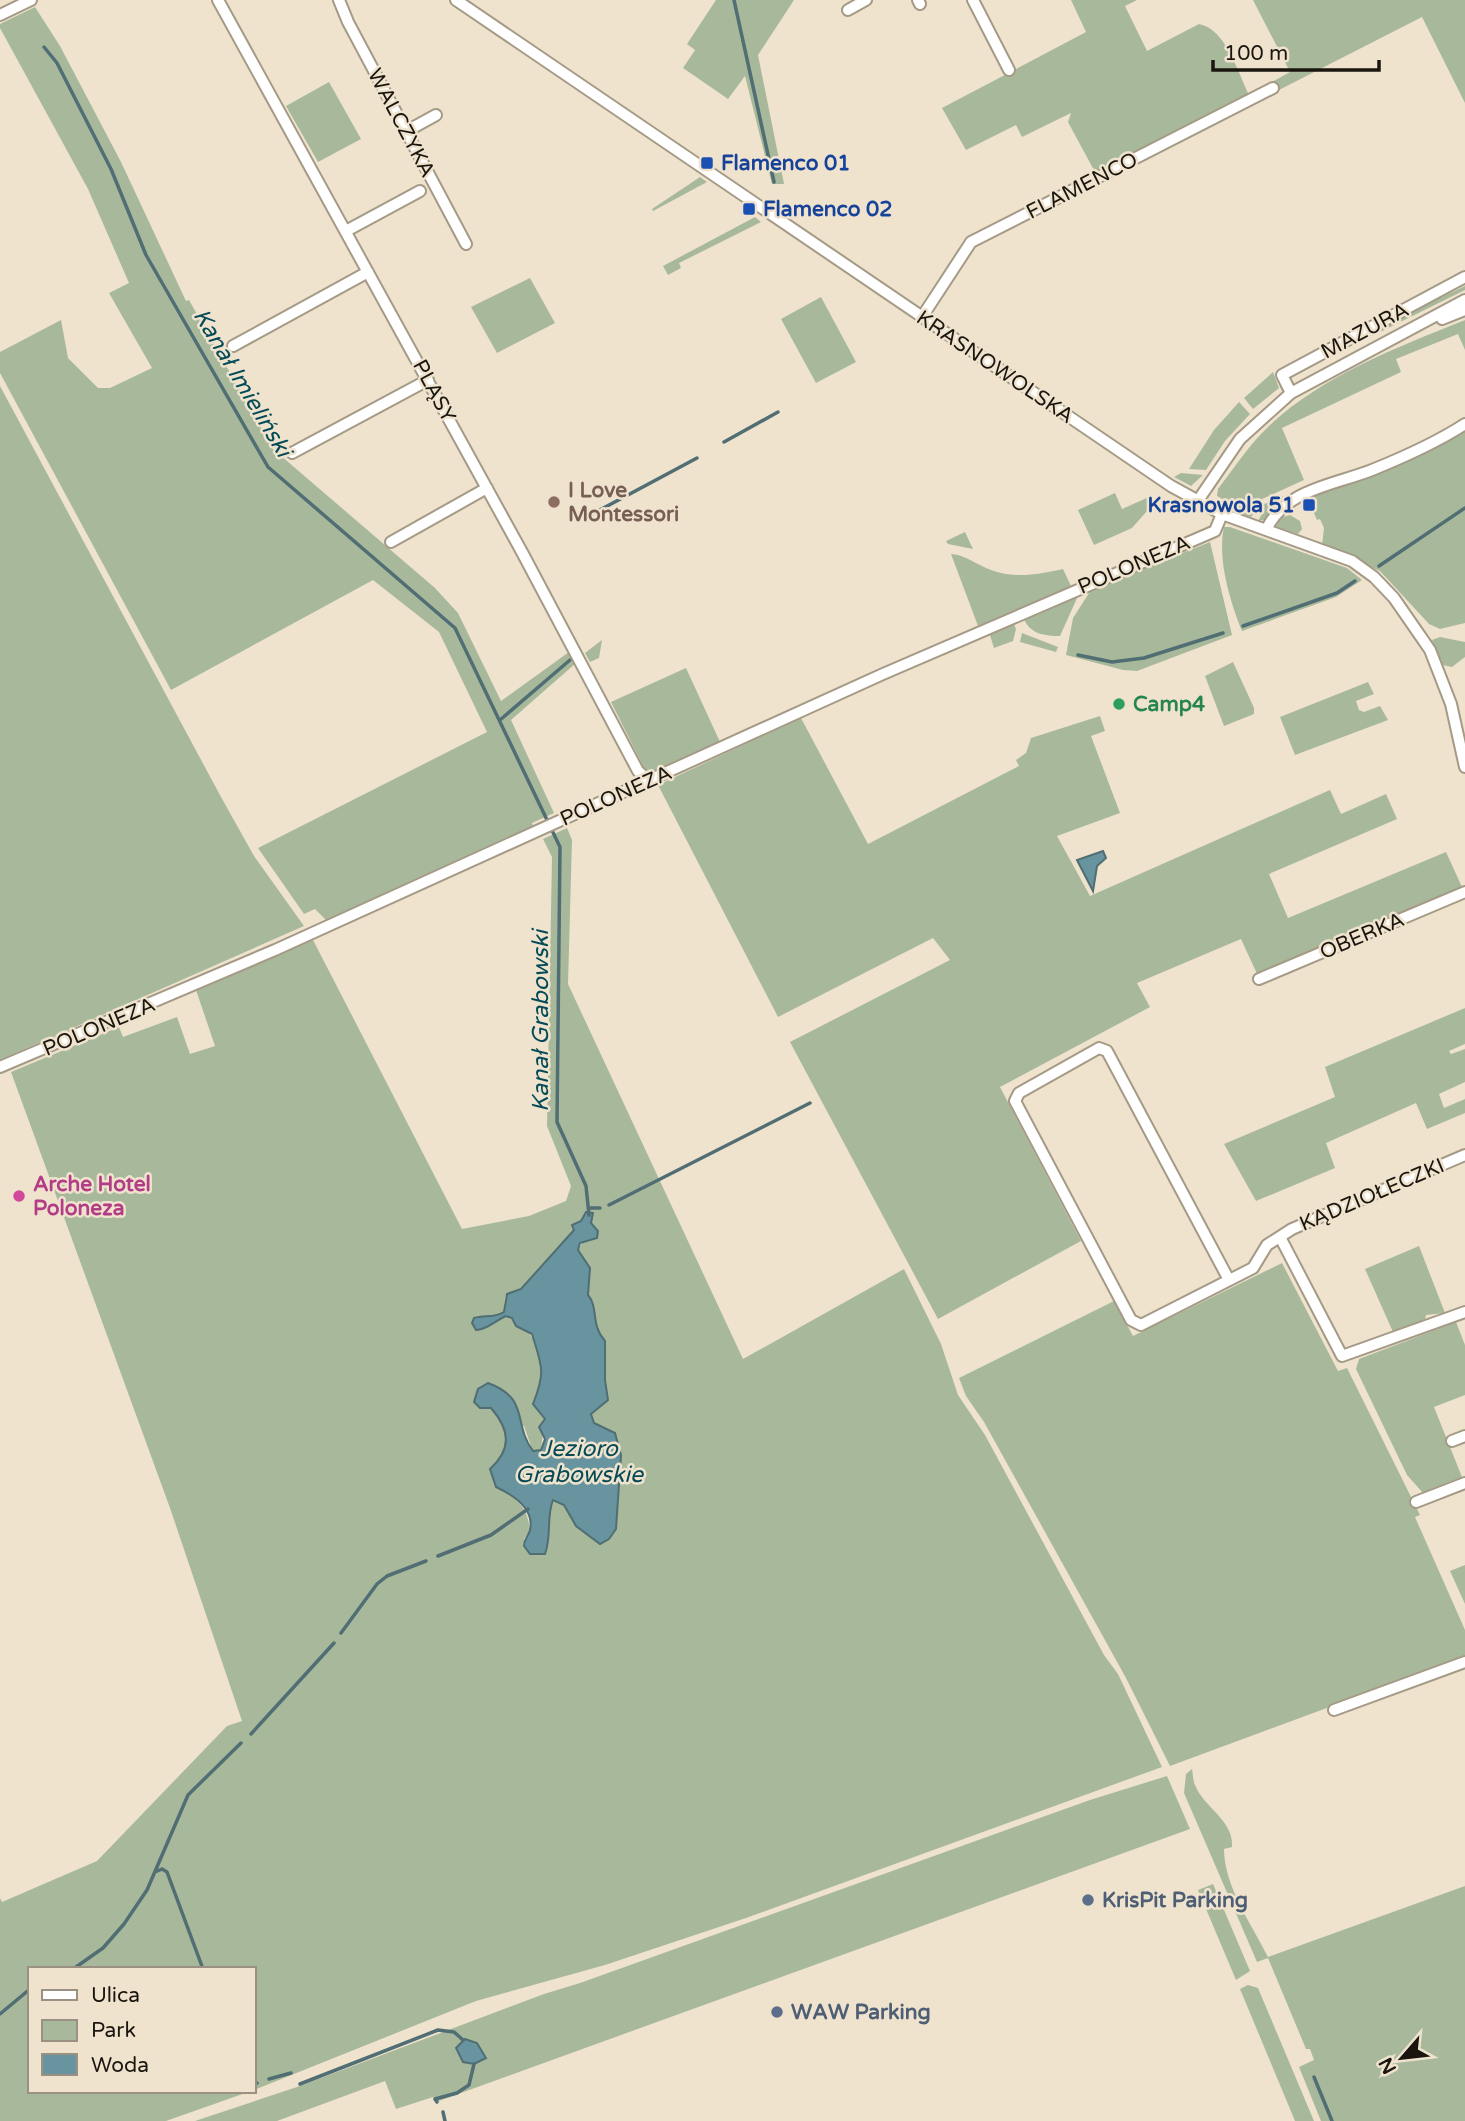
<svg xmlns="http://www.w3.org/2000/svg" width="1465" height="2121" font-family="'Varela Round',sans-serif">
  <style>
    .green { fill: #a8b99b; fill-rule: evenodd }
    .water { fill: #67949e; stroke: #506e73; stroke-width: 2 }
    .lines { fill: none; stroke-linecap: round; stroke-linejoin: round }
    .stream { stroke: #506e73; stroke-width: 3.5 }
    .minor-casing { stroke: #a59a86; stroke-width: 14 }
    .minor { stroke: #fff; stroke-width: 10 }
    .transit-dot { fill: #1a4fb4; stroke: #efe3ce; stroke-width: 2.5 }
    .education-dot { fill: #8d6e63; stroke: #efe3ce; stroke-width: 2.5 }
    .leisure-dot { fill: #2e9e5b; stroke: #efe3ce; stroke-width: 2.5 }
    .hotel-dot { fill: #d1479c; stroke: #efe3ce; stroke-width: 2.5 }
    .service-dot { fill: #5c6f8a; stroke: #efe3ce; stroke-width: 2.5 }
    .labels { text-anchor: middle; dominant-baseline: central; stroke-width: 5; stroke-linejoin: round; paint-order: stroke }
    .street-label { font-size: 21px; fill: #1a160f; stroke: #efe3ce }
    .transit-label { font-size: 21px; font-weight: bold; fill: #164399; stroke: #efe3ce; text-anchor: start }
    .education-label { font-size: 21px; font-weight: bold; fill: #785e54; stroke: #efe3ce; text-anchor: start }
    .leisure-label { font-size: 21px; font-weight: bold; fill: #27864d; stroke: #efe3ce; text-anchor: start }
    .hotel-label { font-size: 21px; font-weight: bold; fill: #b23c85; stroke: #efe3ce; text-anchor: start }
    .service-label { font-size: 21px; font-weight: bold; fill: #4e5e75; stroke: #efe3ce; text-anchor: start }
    .water-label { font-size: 23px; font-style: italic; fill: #054b57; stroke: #efe3ce }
  </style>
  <rect width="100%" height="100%" fill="#efe3ce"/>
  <!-- green -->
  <path class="green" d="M716,0H794L758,55L784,184H772L745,76L728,99L683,68L695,50L687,44Z
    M1071,0H1137L1125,6L1147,51L1199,24C1226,29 1238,73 1249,95L1096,174L1068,122L1071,113L1022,137L1016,125L966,150L942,108L1086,32Z
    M1253,0H1465V103L1422,17L1277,91L1272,82L1290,72Z
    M35,7L60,46L121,162L186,301L189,300L273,449L435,588L458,613L501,701L569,652L576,663L511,720L554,813L532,823L534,828L327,921L315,909L304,914L258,848L487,732L439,632L373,580L171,690L0,373V352L61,320L68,358L98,388H110L152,368L109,293L129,283L88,189L0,28V24Z
    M329,82L361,139L318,162L286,106Z
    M700,177L707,182L653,211L652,209Z
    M755,217L761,222L679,263L681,268L668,275L663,266Z
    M530,278L555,323L497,353L471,307Z
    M1465,286V290L1372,336L1375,329Z
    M821,297L856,362L816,383L781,319Z
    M1465,320V350L1458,334L1396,359L1401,372L1282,428L1304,480L1240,509L1217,496L1218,489C1234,468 1249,445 1268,427C1321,376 1398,347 1465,320Z
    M1273,372L1279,388L1253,409L1244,398Z
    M0,386L221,797L254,856L304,926L0,1060Z
    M1239,402L1250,414L1225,441L1206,470L1189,469L1214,430Z
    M1465,428V623L1440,629L1429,624L1380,571L1322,545L1324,528L1320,519L1317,520L1307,497Z
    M1181,473L1203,475L1191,486L1174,477Z
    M1115,493L1122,509L1149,497L1155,502L1132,528L1094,545L1078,510Z
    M1283,496L1285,499L1264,520L1258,521L1262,514L1257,510L1251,517L1241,514Z
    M1290,515L1300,521L1302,529L1298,534L1276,527L1280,518Z
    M1224,527H1230L1347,568L1362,580L1336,597L1242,631C1230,601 1217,559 1224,527Z
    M965,532L973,549L948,544L946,541Z
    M1210,542L1232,635L1137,671L1123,670L1066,655L1073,618L1091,590Z
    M951,554C964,555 971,561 982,566C1009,580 1035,575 1063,569L1071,586L978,626Z
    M1078,596L1060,636C1045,636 1030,634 1024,619Z
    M1013,622L1016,629L1013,641L994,648L989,632Z
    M1022,633L1058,647L1056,652L1020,642Z
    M1440,637L1465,642V657L1452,667L1443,665L1432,640Z
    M602,640L599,658L590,662L585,653Z
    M1233,662L1254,708V714L1224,726L1205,676Z
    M686,668L720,742L657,771L645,770L611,702Z
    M1368,682L1374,694L1356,701L1359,710L1364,712L1380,706L1388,720L1295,755L1280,717Z
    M1100,716L1105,731L1091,736L1120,813L1057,836L1090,896L1330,790L1341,814L1386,794L1397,819L1269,874L1288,918L1446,852L1462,887L1258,976L1241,939L1137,983L1150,1007L1000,1087L1081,1241L938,1319L790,1042L950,960L933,938L778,1017L658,785L801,718L868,844L1019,766L1016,760L1026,753L1031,738Z
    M567,828L572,840L568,984L743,1359L904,1269L941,1344L958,1395L985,1435L1104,1655L1118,1674L1162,1767L746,1918L605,1965L476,2001L254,2090V1969H30V2091H251L166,2121H0V1898L2,1902L97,1861L227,1726L242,1721L170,1508L11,1072L119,1027L123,1037L177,1017L190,1054L215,1046L196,990L312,938L462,1229L529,1216L566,1201L571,1186L547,1126L552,857L543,839ZM593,1213L584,1240L578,1250L590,1268L588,1295C599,1308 590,1324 605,1341V1380L608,1400L590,1414L593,1423L615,1433L621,1455L618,1490L576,1526L564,1505L553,1499C547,1518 552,1535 545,1554L530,1553L524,1539L530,1531C528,1506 516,1498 496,1487L490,1469C513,1447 512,1432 490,1408L524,1426L533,1452L541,1449L545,1419L533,1404C536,1397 540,1390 542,1384C549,1357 530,1325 506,1316L492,1324L482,1316H499L504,1312L505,1297L521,1289L574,1230L572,1226Z
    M1465,1008V1044L1449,1051L1451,1054L1465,1049V1082L1439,1094L1444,1108L1465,1099V1113L1427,1129L1416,1103L1326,1143L1335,1168L1256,1201L1224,1144L1335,1097L1325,1067Z
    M1419,1246L1445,1313L1426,1315L1425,1320L1393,1332L1365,1269Z
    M1282,1263L1338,1371L1347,1368L1420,1515L1415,1517L1465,1630V1657L1170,1766L1126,1678L984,1422L966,1396L959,1378L1114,1301L1133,1336Z
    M1456,1322L1465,1345V1395L1434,1407L1462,1477L1423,1493L1407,1475L1356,1369L1359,1359Z
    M1465,1565V1604L1450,1571Z
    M1192,1769C1193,1774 1193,1781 1195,1785C1204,1808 1234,1820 1232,1847L1224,1849C1224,1886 1252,1925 1268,1957L1465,1886V2121H1321L1299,2067L1314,2060L1310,2049H1306L1268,1958L1257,1962L1184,1793L1186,1774Z
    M1167,1776L1190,1829L436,2102L433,2097L396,2109L385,2081L277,2121H195L297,2087L544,1994L580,1983L1090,1800Z
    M1213,1884L1250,1971L1236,1980L1198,1890Z
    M1248,1985L1258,1988L1314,2121H1295L1240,1989Z"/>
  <!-- water -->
  <path class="water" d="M1103,851L1106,858L1097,866L1093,891L1077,860Z
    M586,1212L593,1213L591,1223L598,1231L597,1238L580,1243L578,1250L590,1268L588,1295C599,1308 590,1324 605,1341V1380L608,1400L591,1414L594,1423L615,1433L621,1455L616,1529L609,1539L600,1544L576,1526L564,1505L553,1500C546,1518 552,1535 545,1554H530L524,1546C524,1538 529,1536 530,1530C535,1508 511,1494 496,1487L490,1469C512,1449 510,1430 491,1408H480L474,1402L478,1389L488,1383C531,1399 512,1423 533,1451L541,1450L545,1439L539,1427L545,1419L533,1404C546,1371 542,1367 532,1334L516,1326L512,1318L506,1316C496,1320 487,1330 476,1330L472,1323L474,1318C484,1315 495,1318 504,1312L507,1294L521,1289L574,1230L572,1225L581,1221Z
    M465,2039L477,2043L486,2058L474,2064L463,2062L456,2048Z"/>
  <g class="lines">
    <!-- stream -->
    <path class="stream" d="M734,0L774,182
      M44,47L57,63L111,169L146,255L268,467L455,628L560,847L557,1122L586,1186L589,1215
      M724,442L778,412
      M583,519L697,458
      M1379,566L1465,508
      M1243,626L1337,593L1355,581
      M1078,655L1112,662L1144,658L1223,633
      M500,720L570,660
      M609,1205L810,1103
      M590,1208H600
      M438,1556L491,1535L528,1509
      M341,1633L377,1584L387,1576L426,1561
      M251,1734L334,1643
      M155,1872L162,1869L167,1872L203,1969
      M76,1967L103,1948L124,1924L147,1890L188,1795L241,1743
      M0,2014L30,1989
      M1314,2077L1332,2121
      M269,2079L291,2073
      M300,2084L438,2030L454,2032L463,2040
      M254,2085L257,2083
      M437,2102L435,2099L457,2093L469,2085L474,2064
      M443,2112L445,2121"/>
    <!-- minor casing -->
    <g class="minor-casing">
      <path id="minor" d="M218,0L523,554L638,771L649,781
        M339,0L348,22L466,244
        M456,0L1171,486L1222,514L1352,561L1374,577L1394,598L1430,650L1451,704L1465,767
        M918,0L920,4
        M973,0L1009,70
        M848,10L866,0
        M0,15L31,0
        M405,132L436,115
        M346,231L420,191
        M922,317L971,242L1273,88
        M1442,319L1465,310
        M233,346L368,272
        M1291,393L1282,375L1465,277
        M292,453L428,380
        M1197,502L1240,439L1291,393L1465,300
        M1266,530C1285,489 1334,485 1372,470C1404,457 1436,443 1465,424
        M391,542L487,488
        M1259,979L1465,892
        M0,1067L275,950L883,674L1215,531L1222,514
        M1280,1237L1342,1356L1465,1312
        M1229,1280L1107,1051L1099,1048L1019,1093L1015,1101L1131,1320L1141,1325L1253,1268L1267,1245L1292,1229L1465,1155
        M1452,1441L1465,1436
        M1416,1502L1465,1483
        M1334,1710L1465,1662"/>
    </g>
    <!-- minor -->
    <use href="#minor" class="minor"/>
  </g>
  <!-- markers -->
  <g class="transit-dot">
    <rect x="700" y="156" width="14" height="14" rx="3.5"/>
    <rect x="742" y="202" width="14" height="14" rx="3.5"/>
    <rect x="1302" y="498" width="14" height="14" rx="3.5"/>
  </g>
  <circle class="education-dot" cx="554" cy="502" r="7"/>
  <circle class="leisure-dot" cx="1119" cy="704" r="7"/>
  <circle class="hotel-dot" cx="19" cy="1196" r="7"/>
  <g class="service-dot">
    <circle cx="1088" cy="1900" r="7"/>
    <circle cx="777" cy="2012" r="7"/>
  </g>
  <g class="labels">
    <!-- street labels -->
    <g class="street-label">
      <text transform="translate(401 123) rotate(62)">WALCZYKA</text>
      <text transform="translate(1082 186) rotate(-27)">FLAMENCO</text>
      <text transform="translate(1365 331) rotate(-28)">MAZURA</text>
      <text transform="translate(995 367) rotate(34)">KRASNOWOLSKA</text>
      <text transform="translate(434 391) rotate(62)">PLĄSY</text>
      <text transform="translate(1134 565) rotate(-23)">POLONEZA</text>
      <text transform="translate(616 796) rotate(-24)">POLONEZA</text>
      <text transform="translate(1362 936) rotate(-23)">OBERKA</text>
      <text transform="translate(99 1027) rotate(-23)">POLONEZA</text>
      <text transform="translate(1372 1195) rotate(-23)">KĄDZIOŁECZKI</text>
    </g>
    <!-- transit labels -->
    <g class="transit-label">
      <text x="721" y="163">Flamenco 01</text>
      <text x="763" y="209">Flamenco 02</text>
      <text x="1295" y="505" text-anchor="end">Krasnowola 51</text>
    </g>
    <!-- education labels -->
    <g class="education-label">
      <text x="568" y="490">I Love<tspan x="568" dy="24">Montessori</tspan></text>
    </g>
    <!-- leisure labels -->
    <g class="leisure-label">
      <text x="1133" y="704">Camp4</text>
    </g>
    <!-- hotel labels -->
    <g class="hotel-label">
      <text x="33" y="1184">Arche Hotel<tspan x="33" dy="24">Poloneza</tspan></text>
    </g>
    <!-- service labels -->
    <g class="service-label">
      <text x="1102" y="1900">KrisPit Parking</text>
      <text x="791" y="2012">WAW Parking</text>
    </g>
    <!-- water labels -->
    <g class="water-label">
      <text transform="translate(242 383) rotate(59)">Kanał Imieliński</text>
      <text transform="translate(541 1021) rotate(-90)">Kanał Grabowski</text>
      <text x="579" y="1449">Jezioro<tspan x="579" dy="26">Grabowskie</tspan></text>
    </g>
  </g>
  <!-- legend -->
  <rect x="28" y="1967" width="228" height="126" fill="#efe3ce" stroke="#9a9182" stroke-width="2"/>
  <rect x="42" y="1990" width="35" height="10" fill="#ffffff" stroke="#9a9182" stroke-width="2"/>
  <text x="91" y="2002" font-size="21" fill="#1a160f">Ulica</text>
  <rect x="42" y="2020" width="35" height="21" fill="#a8b99b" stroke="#9a9182" stroke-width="2"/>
  <text x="91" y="2037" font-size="21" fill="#1a160f">Park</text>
  <rect x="42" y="2054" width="35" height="21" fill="#67949e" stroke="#9a9182" stroke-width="2"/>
  <text x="91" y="2072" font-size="21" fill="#1a160f">Woda</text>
  <!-- north arrow -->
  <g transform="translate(1402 2058) rotate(242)" stroke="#efe3ce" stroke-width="5" paint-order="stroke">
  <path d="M0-5L12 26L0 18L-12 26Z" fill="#1a160f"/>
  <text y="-10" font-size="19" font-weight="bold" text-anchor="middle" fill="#1a160f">N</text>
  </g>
  <!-- scale -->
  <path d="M1213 60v10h166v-10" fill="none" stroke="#1a160f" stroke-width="3.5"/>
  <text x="1224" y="60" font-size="21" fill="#1a160f" stroke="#efe3ce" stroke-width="5" paint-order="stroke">100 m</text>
</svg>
